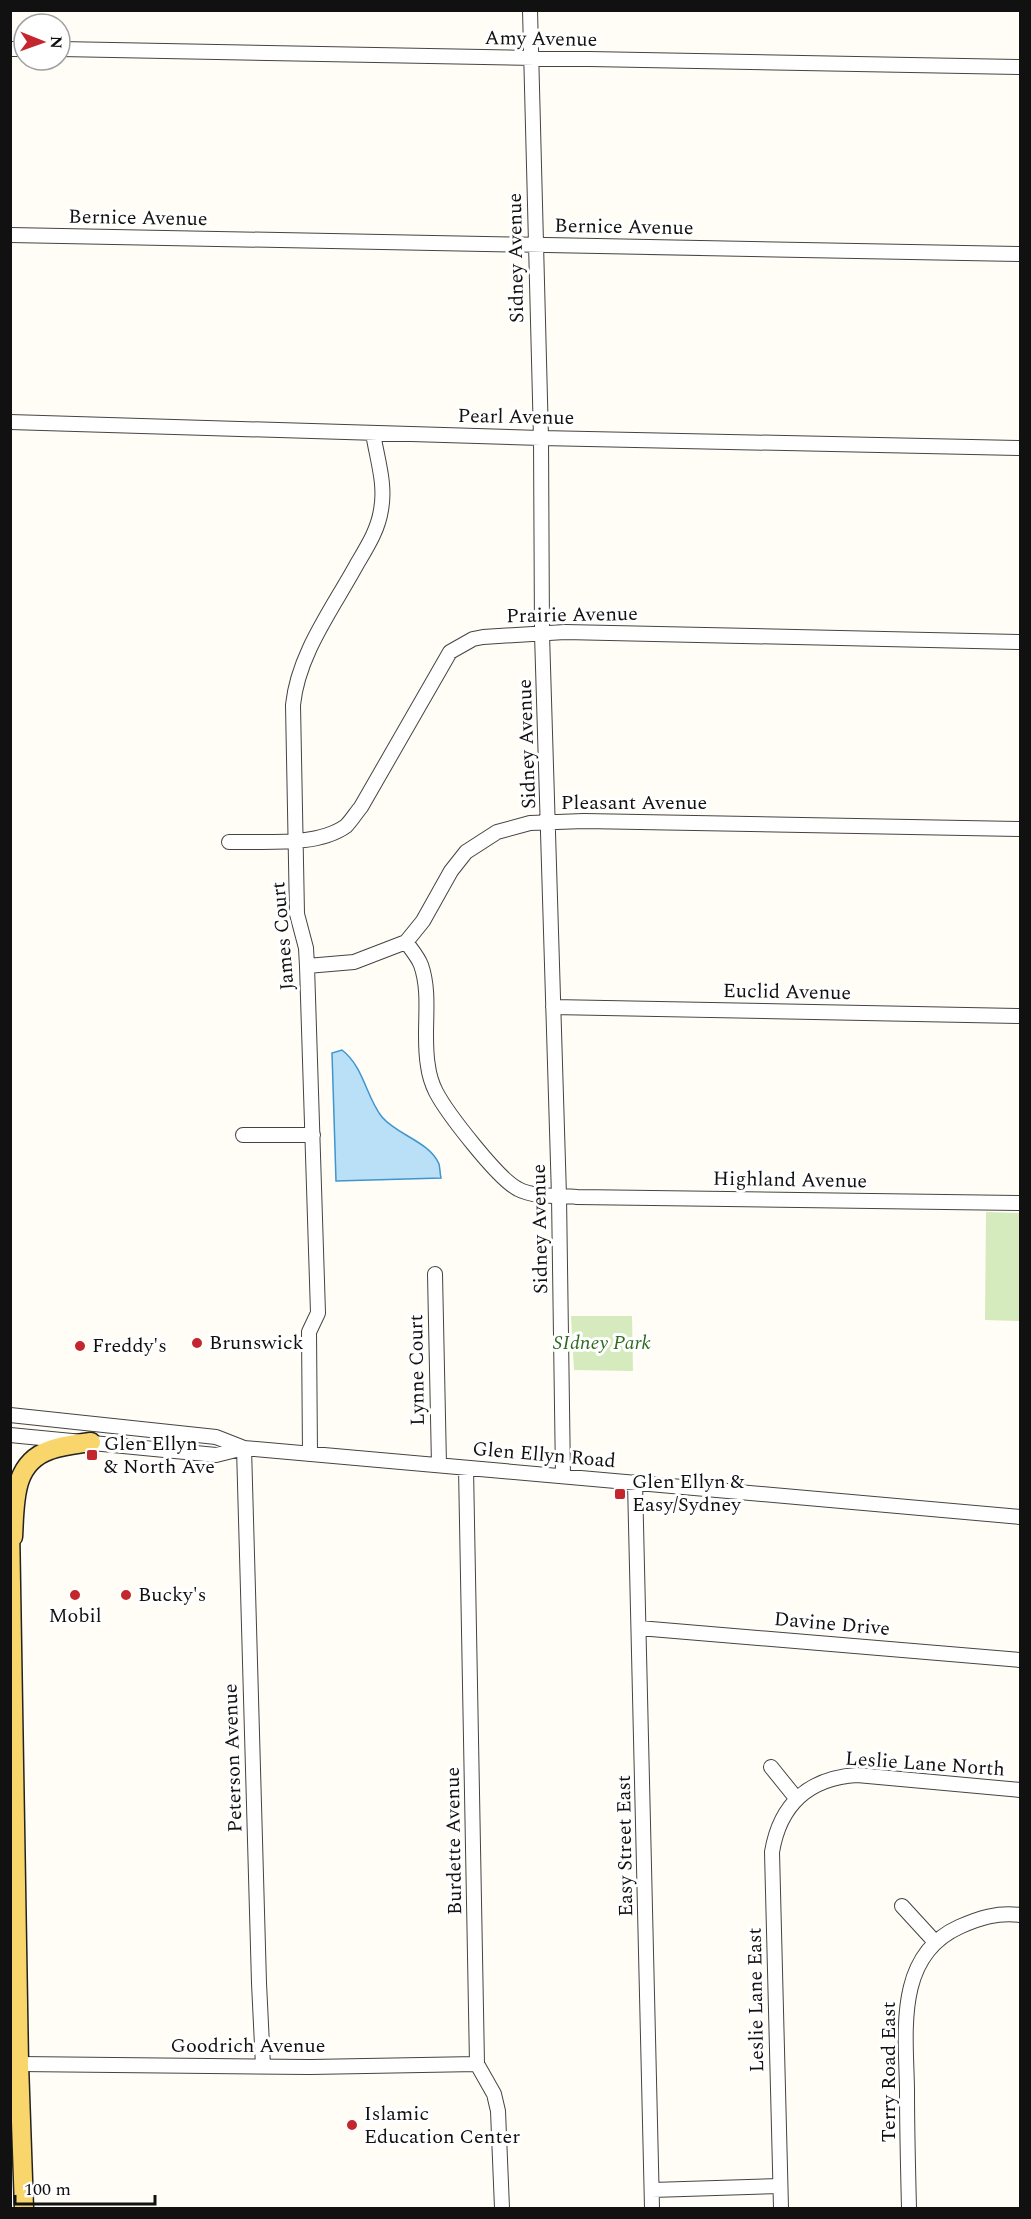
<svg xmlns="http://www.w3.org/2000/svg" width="1031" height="2219" font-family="Spectral,serif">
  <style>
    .green { fill: #d5ebbd }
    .water { fill: #b9e0f7; stroke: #3f96cf; stroke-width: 1.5 }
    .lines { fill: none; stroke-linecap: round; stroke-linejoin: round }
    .minor-casing { stroke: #444; stroke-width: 16 }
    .major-casing { stroke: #222; stroke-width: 21 }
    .minor { stroke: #fff; stroke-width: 14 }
    .major { stroke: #f9d66b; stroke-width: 18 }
    .poi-dot { fill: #c4262e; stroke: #fff; stroke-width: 2 }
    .labels { text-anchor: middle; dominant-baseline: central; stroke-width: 6; stroke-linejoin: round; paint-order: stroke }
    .street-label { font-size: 20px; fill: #111; stroke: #fff }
    .poi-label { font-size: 20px; fill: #111; stroke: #fff; text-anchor: start }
    .park-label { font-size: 20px; font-style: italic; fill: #2f6b1f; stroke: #fff }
  </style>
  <rect width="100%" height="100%" fill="#fffdf5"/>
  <!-- green -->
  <path class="green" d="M986,1212L1020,1213V1321L985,1320Z
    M571,1316H632L633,1371L574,1370Z"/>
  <!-- water -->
  <path class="water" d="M342,1050C364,1067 366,1097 382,1117C397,1135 430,1142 439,1164C440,1168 440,1174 441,1178L336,1181L332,1053Z"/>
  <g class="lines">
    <!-- minor casing -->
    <g class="minor-casing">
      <path id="minor" d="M530,10L541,438L542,634L559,1196L563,1476
        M10,49H24
        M60,49L1020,67
        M10,235L1020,254
        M10,422L541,438L1020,448
        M229,842C263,841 317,847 346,826C351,821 356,813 361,807L450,652L473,639L483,637L565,632L1020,642
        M406,942C411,949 418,957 421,965C432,996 422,1033 428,1066C429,1074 432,1084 436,1092C447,1113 498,1179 518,1189C535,1198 558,1195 577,1197L1020,1203
        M307,966L354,962L406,942L423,921L451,871L466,852L497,832L530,823L584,821L1020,829
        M553,1007L1020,1016
        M243,1135H313
        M435,1274L439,1465
        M10,1415L216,1437L244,1448L1020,1517
        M10,1435L216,1455L244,1448
        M244,1448L259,1983L263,2066
        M310,1454L309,1332L318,1313L307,966L306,948L297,914L293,705C298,654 333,608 357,564C367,547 378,530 381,510C386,484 377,459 373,433
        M466,1468L477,2064L494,2094L498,2111L502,2208
        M635,1482L652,2208
        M639,1628L1020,1660
        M771,1767L796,1798
        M902,1906L935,1942
        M19,2064L310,2067L477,2064
        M652,2190L780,2186
        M781,2208L772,1852C780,1804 809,1778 857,1775L1020,1790
        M909,2208C908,2169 907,2129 907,2089C906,2032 895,1956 959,1927C979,1918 998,1912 1020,1915"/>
    </g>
    <!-- major casing -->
    <g class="major-casing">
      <path id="major" d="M10,1525L19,2064L24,2208
        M13,1537C15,1503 12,1463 50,1450C63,1445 78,1444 91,1442"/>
    </g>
    <!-- minor -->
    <use href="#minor" class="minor"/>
    <!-- major -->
    <use href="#major" class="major"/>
  </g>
  <!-- markers -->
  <g class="poi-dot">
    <circle cx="197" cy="1343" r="6"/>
    <circle cx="80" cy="1346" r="6"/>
    <rect x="86" y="1449" width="12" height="12" rx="3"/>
    <rect x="614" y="1488" width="12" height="12" rx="3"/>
    <circle cx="75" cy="1595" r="6"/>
    <circle cx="126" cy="1595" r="6"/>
    <circle cx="352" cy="2125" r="6"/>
  </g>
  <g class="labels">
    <!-- street labels -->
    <g class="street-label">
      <text transform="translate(541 39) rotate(1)">Amy Avenue</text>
      <text transform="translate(138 218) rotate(1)">Bernice Avenue</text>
      <text transform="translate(624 227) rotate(1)">Bernice Avenue</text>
      <text transform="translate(516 258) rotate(-91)">Sidney Avenue</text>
      <text transform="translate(516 417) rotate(1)">Pearl Avenue</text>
      <text transform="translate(572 615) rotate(-1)">Prairie Avenue</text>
      <text transform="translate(527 744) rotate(-92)">Sidney Avenue</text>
      <text x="634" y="803">Pleasant Avenue</text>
      <text transform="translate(283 936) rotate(-95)">James Court</text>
      <text transform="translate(787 992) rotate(1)">Euclid Avenue</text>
      <text transform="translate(790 1180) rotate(1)">Highland Avenue</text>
      <text transform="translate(540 1229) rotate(-91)">Sidney Avenue</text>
      <text transform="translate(417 1370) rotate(-91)">Lynne Court</text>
      <text transform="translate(544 1455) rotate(5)">Glen Ellyn Road</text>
      <text transform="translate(832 1624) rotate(5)">Davine Drive</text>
      <text transform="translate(233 1758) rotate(-92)">Peterson Avenue</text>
      <text transform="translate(925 1764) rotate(4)">Leslie Lane North</text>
      <text transform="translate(454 1841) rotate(-91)">Burdette Avenue</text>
      <text transform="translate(625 1846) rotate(-91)">Easy Street East</text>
      <text transform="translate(756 2000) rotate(-91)">Leslie Lane East</text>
      <text x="248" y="2046">Goodrich Avenue</text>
      <text transform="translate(889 2072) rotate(-90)">Terry Road East</text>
    </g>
    <!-- poi labels -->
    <g class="poi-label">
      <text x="209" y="1343">Brunswick</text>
      <text x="92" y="1346">Freddy's</text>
      <text x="104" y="1444">Glen Ellyn<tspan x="104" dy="23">&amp; North Ave</tspan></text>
      <text x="632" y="1482">Glen Ellyn &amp;<tspan x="632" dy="23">Easy/Sydney</tspan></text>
      <text x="138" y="1595">Bucky's</text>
      <text x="75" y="1616" text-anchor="middle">Mobil</text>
      <text x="364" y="2114">Islamic<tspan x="364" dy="23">Education Center</tspan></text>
    </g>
    <!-- park labels -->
    <g class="park-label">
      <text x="602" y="1343">SIdney Park</text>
    </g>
  </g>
  <!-- border -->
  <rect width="1031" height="2219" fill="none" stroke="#111111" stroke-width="24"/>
  <!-- north arrow -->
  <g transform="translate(42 42) rotate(91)"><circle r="28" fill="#ffffff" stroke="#a0a0a0" stroke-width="1.5"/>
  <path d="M0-4.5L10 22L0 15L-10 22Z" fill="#c4262e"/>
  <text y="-9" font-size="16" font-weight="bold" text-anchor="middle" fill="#111111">N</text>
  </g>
  <!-- scale -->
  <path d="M15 2195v9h140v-9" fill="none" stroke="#111111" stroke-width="3"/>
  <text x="24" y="2195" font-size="18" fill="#111111" stroke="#ffffff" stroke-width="4.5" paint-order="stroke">100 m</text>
</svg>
